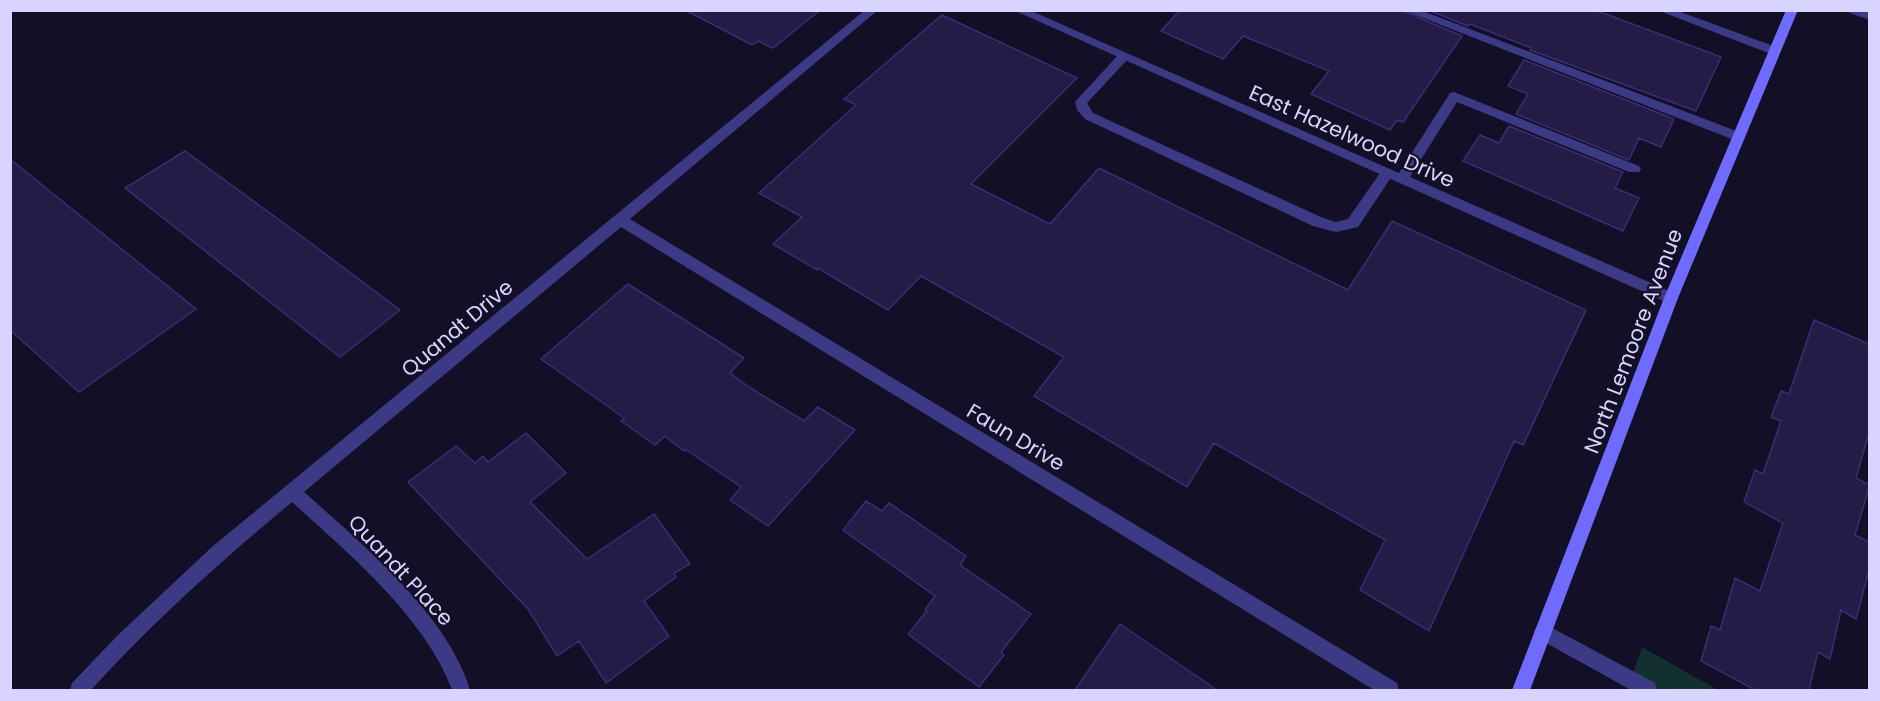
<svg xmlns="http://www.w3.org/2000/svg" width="1880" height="701" font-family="Poppins,sans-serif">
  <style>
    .green { fill: #12302f }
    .building { fill: #241b47; stroke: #3b2d73; stroke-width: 1.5 }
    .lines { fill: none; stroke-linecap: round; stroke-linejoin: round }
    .lane { fill: #3d3a85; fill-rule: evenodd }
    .street { fill: #3d3a85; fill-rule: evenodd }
    .secondary { fill: #6f6bff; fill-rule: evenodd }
    .labels { text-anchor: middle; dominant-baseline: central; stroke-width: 4.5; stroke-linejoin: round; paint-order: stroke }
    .street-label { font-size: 21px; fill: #d9d4ff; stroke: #130f26 }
  </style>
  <rect width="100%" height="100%" fill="#130f26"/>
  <!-- green -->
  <path class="green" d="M1642,647L1718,690H1627Z"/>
  <!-- building -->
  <path class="building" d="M685,10H820L773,48L758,41L752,45Z
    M1180,10H1401L1462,36L1403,122L1397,120L1390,130L1311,94L1329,71L1243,36L1223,59L1161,31Z
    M1428,10H1595L1721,57L1696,111L1530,50L1531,48L1470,24L1468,26Z
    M942,15L1077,78L971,184L1050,224L1099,168L1348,290L1392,221L1586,310L1523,445L1514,441L1429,631L1360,590L1385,540L1214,443L1187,487L1034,396L1064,357L921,276L888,310L818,268L817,270L773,244L802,217L759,193L856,105L844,99Z
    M1524,60L1674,119L1661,147L1639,138L1629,160L1516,114L1528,94L1508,86Z
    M1509,126L1623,172L1615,188L1639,198L1623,231L1463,161L1480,135L1499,143Z
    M185,151L312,244L400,310L340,357L125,188Z
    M10,159L196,309L79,392L10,330Z
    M628,284L744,358L730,373L749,387L804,421L818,407L855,430L768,526L730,500L741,487L685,449L684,451L665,436L655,445L621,421L624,418L541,359Z
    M1814,320L1869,344V433L1856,478L1869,485V488L1855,535L1869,542V570L1856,619L1841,610L1830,659L1818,652L1809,690H1755L1701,661L1711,626L1720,630L1735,578L1760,591L1783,523L1744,502L1755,470L1763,474L1781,421L1771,417L1781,391L1789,394Z
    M526,433L566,473L530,502L587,559L654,514L690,564L674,573L676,577L644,601L669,636L606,683L579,641L557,656L528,609L408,482L456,446L475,463L483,456L488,462Z
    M866,501L882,511L889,503L966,556L960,565L1031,614L1001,652L1004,655L979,687L908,634L927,611L925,610L935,596L843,530Z
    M1120,624L1217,690H1075Z"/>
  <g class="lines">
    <!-- lane -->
    <path class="lane" d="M1403,10H1420L1744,134L1745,137L1739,141L1734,140Z
      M1657,10H1675L1779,48L1781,51L1775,55L1771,54Z
      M1123,53L1127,54V60L1087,103L1093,113L1323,218L1336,222L1348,219L1382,170L1387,168L1394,173L1358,227L1336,232L1313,226L1085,119L1077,110L1075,102L1119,54Z
      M1543,623L1655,683L1657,690H1631L1537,638L1534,632L1537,626Z"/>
    <!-- street -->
    <path class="street" d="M865,10H878L630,219L1397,683L1399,690H1374L621,227L304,492C361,543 449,616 470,690H452C425,617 349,554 292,502C221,561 153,622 91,690H70L72,683L118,635L213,546Z
      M1013,10H1029L1399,173L1450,93L1454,92L1639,166L1641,169L1639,172H1629L1457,102L1410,177L1676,294L1678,298L1676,302H1666Z
      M1849,10L1870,12V20L1850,13Z"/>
    <!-- secondary -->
    <path class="secondary" d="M1786,10H1798L1678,298L1530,690H1512L1664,298Z"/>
  </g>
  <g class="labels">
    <!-- street labels -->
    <g class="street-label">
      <text transform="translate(1352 136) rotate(24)">East Hazelwood Drive</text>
      <text transform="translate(457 328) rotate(-40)">Quandt Drive</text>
      <text transform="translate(1633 341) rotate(-69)">North Lemoore Avenue</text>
      <text transform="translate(1016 437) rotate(31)">Faun Drive</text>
      <text transform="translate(401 570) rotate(47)">Quandt Place</text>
    </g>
  </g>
  <!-- border -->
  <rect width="1880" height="701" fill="none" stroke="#d9d4ff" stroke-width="24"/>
</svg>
